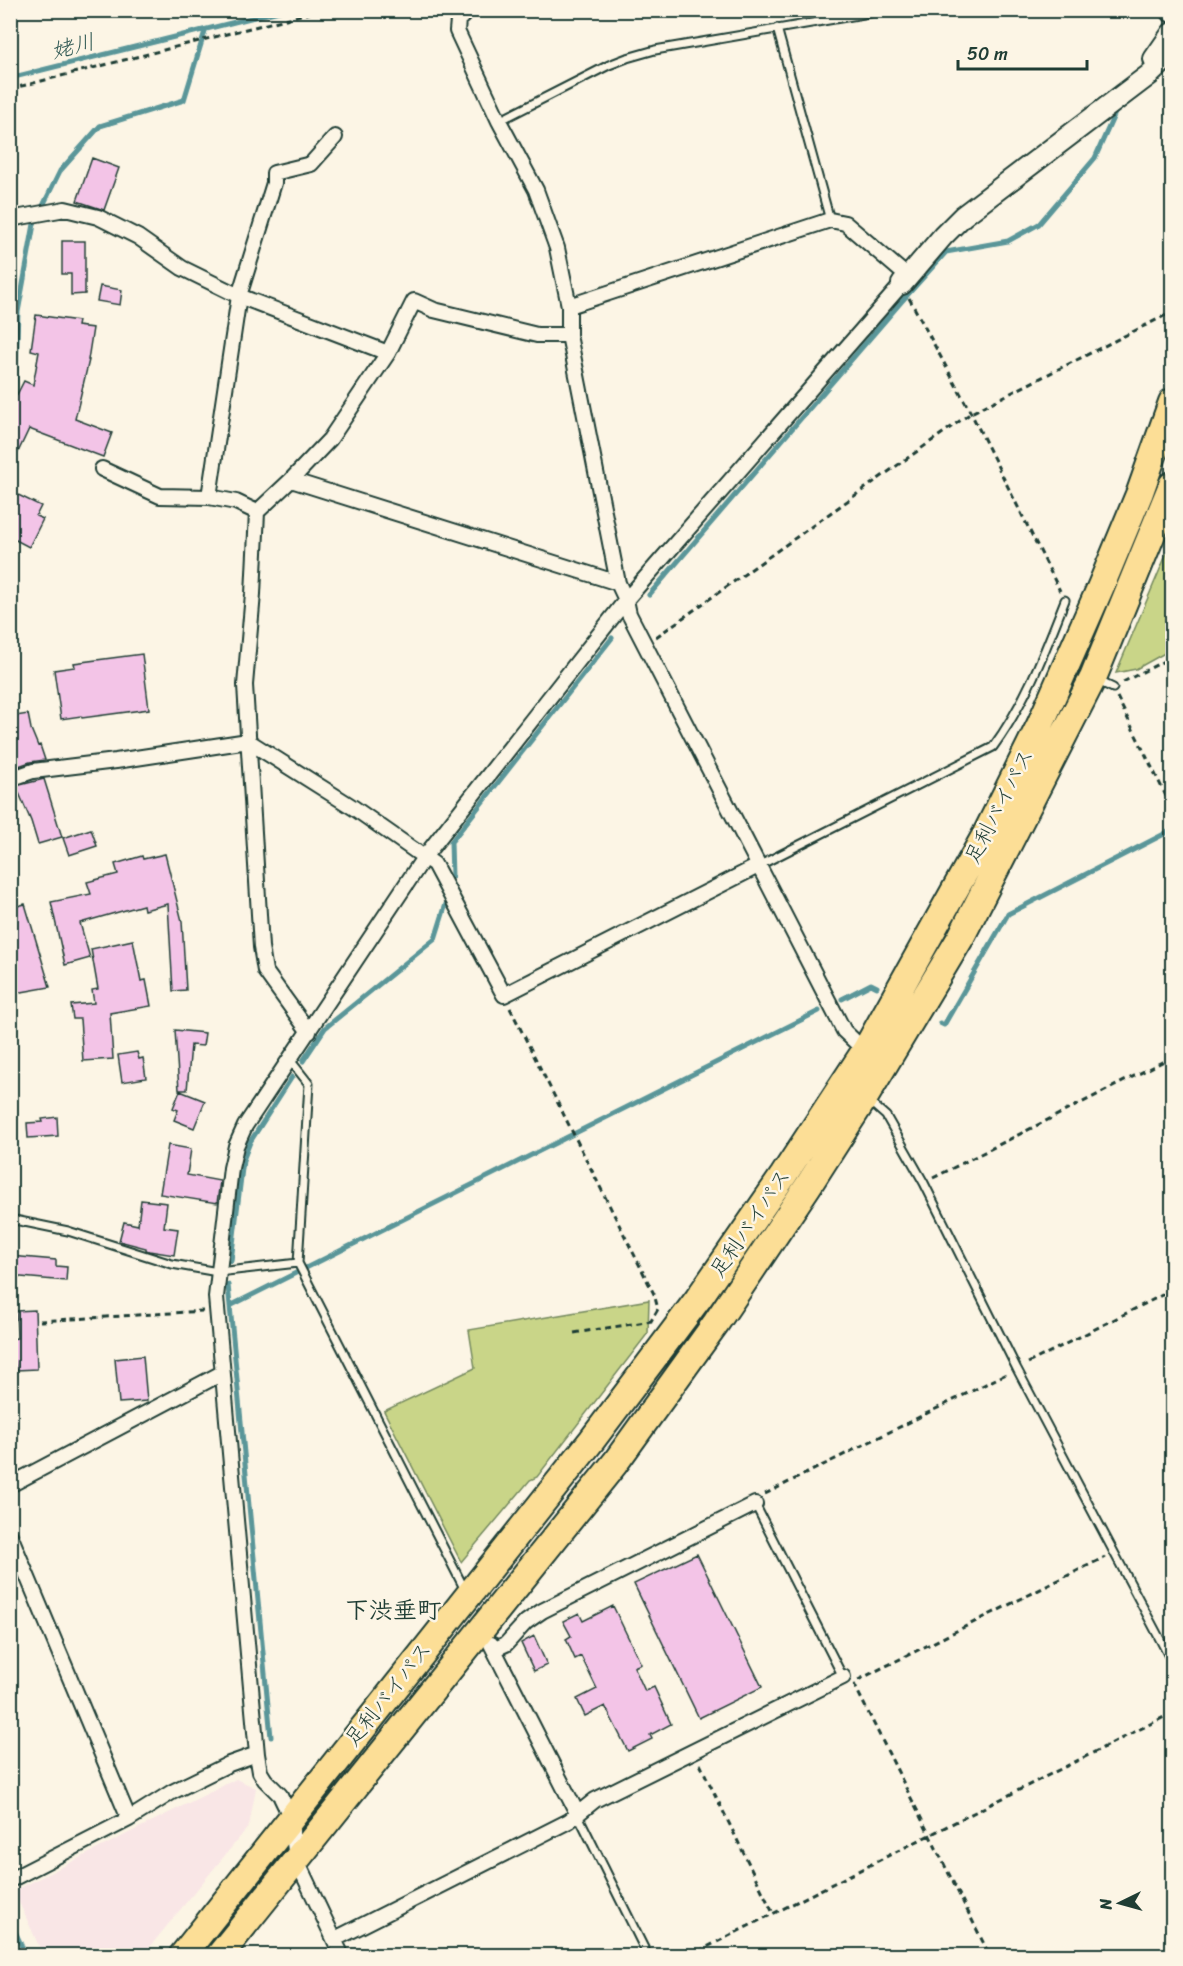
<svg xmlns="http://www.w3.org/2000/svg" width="1183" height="1966" font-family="Sriracha,'Klee One',sans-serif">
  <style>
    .built { fill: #f9e6e6 }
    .green { fill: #c9d588; stroke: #74895e; stroke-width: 1.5 }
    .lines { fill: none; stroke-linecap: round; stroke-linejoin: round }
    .stream { stroke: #5a9699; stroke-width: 5 }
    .building { fill: #f3c4e7; stroke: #1f3d34; stroke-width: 1.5 }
    .lane-casing { stroke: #1f3d34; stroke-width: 11 }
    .street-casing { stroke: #1f3d34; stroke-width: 18 }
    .secondary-casing { stroke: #1f3d34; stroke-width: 24 }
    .highway-casing { stroke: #1f3d34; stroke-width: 30 }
    .path { stroke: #1f3d34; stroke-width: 3; stroke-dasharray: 6 4.5; stroke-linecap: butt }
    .lane { stroke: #fcf5e5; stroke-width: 7 }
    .street { stroke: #fcf5e5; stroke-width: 14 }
    .secondary { stroke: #fcf5e5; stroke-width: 20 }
    .highway { stroke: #fcde96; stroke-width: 26 }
    .labels { text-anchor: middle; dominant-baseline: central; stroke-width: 5; stroke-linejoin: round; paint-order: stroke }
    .street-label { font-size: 21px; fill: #1f3d34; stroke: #fcf5e5 }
    .water-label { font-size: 22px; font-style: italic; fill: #335b56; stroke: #fcf5e5 }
    .quarter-label { font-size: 24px; font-weight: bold; fill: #1f3d34; stroke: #fcf5e5 }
  </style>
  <rect width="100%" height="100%" fill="#fcf5e5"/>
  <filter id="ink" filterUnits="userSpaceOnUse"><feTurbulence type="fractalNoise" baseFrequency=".0167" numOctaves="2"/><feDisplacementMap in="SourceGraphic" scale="12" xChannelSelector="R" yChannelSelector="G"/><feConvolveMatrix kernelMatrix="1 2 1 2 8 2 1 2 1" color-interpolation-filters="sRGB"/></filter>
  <g filter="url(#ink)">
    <!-- built -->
    <path class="built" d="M236,1779L256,1788L249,1826L143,1955H43L14,1891Z"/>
    <!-- green -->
    <path class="green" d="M1172,541V649L1136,669L1116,673Z
      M649,1300L648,1333L537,1477L530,1480L461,1562L384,1411L475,1368L469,1330Z"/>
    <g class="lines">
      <!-- stream -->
      <path class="stream" d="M10,78L283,10
        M10,397L15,392L18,312L34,224L60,171L100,126L184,100L205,31
        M649,595L901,302L946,252L1008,241L1039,224L1095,158L1115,113L1120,108
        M452,877L451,842L612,638
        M842,999L871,984L877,987
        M940,1023L944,1025L1008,914L1172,830
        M303,1061L325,1028L435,939L446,904
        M231,1261L243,1160L250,1142L292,1077
        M228,1285L271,1737
        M230,1306L819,1011
        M10,1920L26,1956"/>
    </g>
    <!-- building -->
    <path class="building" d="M92,158L119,168L104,210L77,201Z
      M62,241H85V294L71,295V274H62Z
      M100,286L122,290L120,305L97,301Z
      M36,315L78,321L77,326L93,328L88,360H89L75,419L112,433L103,457L29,429L10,469V408L24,381L33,385L39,352L31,350Z
      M10,491L41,506L36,516L43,519L29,547L10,537Z
      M142,654L149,709L82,718L81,716L61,719L54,670L75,667L74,663Z
      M28,714L31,729L38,746L40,745L45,760L30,762L10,769V717Z
      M44,779L62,837L38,844L31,821L16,786Z
      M91,829L97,846L69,855L63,838Z
      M165,854L182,921L186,990L173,991L168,904L144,910L143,905L80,923L90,958L65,965L51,902L91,894L87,882L118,874L115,864L142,856L143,859Z
      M25,904L50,987L10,994V958L17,957L10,934V908Z
      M133,940L141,981L146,980L151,1006L110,1013L113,1059L83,1061L80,1019H73L71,1005L94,1003L92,990L98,989L91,949Z
      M175,1030L205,1033L203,1046L191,1045L187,1090H179Z
      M137,1052L139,1059L143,1058L146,1078L122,1082L118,1055Z
      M180,1091L205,1101L194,1128L174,1120L178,1110L173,1108Z
      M57,1117L58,1136L28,1138L27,1123L43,1122L42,1119Z
      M168,1145L191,1149L187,1175L220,1181L217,1203L160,1194Z
      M141,1200L167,1203L164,1227L178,1229L174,1255L149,1251L146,1250V1248L119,1241L124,1222L138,1225Z
      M10,1256L56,1260V1266L67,1267L66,1281L10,1276Z
      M35,1310L37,1369L16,1370L15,1361H10V1339L17,1338L16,1311Z
      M143,1356L147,1401L119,1403L115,1359Z
      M697,1554L762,1687L699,1718L634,1584Z
      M613,1606L641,1664L634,1667L645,1691L654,1687L671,1724L650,1735L652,1739L628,1751L605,1706L585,1716L577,1699L597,1689L581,1656L575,1659L566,1639L571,1636L563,1621L579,1613L583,1621Z
      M534,1636L547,1665L534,1671L521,1643Z"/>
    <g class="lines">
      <!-- lane casing -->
      <g class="lane-casing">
        <path id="lane" d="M777,28L830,220
          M499,121L609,65L627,58L655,50L887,10
          M1096,680L1113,688
          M758,866L993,747C1026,702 1045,651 1065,600
          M290,1060L309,1084L298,1263L465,1590
          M869,1101L886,1116L924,1183L1017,1369L1172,1662
          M10,1219L68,1231L172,1264L218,1272L298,1263
          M755,1504L843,1677
          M577,1813L648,1956"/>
      </g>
      <!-- street casing -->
      <g class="street-casing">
        <path id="street" d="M469,10L458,20L457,31L499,121L536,190L557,248L569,306V335L618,583L626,600L629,614L844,1031L865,1051
          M10,219L65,209L98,217L138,237L182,268L239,296L388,353
          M569,306L830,220L845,223L908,277
          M102,469L160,496L209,497
          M291,480L618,583
          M257,512L236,502L209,497L239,296L274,183V173L311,164L335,137
          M10,779L33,771L116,761L248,741L354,808L434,864L504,995L758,866
          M309,1032L265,971L261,947L245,685L253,594L257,512L291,480L330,439L388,353L414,301L434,310L537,335H569
          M10,1485L222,1373
          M10,1535L129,1819
          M491,1644L577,1813
          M495,1649L506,1644L526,1622L542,1611L755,1504
          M10,1880L129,1819L172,1792L229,1764L257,1754
          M335,1939L569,1821L595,1800L843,1677
          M342,1956L296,1859L291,1818L280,1795L265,1780L260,1772L257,1754L216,1297L231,1168L236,1146L245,1126L425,856L626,600L902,284"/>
      </g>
      <!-- secondary casing -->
      <g class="secondary-casing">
        <path id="secondary" d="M1172,10V12
          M1154,59L1172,33
          M902,284L943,236L963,216L1149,75L1172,53"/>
      </g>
      <!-- highway casing -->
      <g class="highway-casing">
        <path id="highway" d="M182,1956L592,1440L668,1339L698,1299L783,1176L865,1051L986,834L1040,725L1101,586L1140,492L1172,402
          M219,1956L615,1463L716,1323L808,1186L865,1097L961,937L1093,678L1172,485"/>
      </g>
      <!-- path -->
      <path class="path" d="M10,89L321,10
        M909,298L971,413L1060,591
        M656,637L971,413L1172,312
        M1123,682L1172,657
        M1117,697L1172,808
        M510,1008L654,1294L658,1309L651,1321
        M933,1178L1172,1057
        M40,1321L203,1311
        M574,1333L652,1321
        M1028,1363L1172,1290
        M765,1494L1006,1374
        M858,1680L1105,1557
        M854,1684L990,1956
        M700,1764L773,1913
        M10,1945L15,1956
        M689,1956L1172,1713"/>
      <!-- lane -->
      <use href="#lane" class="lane"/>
      <!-- street -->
      <use href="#street" class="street"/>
      <!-- secondary -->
      <use href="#secondary" class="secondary"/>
      <!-- highway -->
      <use href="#highway" class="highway"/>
    </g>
  </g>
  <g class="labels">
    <!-- street labels -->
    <g class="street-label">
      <text transform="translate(999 806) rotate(-63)">足利バイパス</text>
      <text transform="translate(750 1223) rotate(-56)">足利バイパス</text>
      <text transform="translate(388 1694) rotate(-52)">足利バイパス</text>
    </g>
    <!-- water labels -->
    <g class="water-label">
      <text transform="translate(73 46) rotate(-14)">姥川</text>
    </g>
    <!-- quarter labels -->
    <g class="quarter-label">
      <text x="393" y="1610">下渋垂町</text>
    </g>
  </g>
  <!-- margin -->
  <rect width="1183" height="1966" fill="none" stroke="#fcf5e5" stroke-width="36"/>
  <rect x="18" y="18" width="1147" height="1930" fill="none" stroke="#1f3d34" stroke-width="2" filter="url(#ink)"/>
  <!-- north arrow -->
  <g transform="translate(1120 1903) rotate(265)" stroke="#fcf5e5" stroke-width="4.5" paint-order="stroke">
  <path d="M0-4.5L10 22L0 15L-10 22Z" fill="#1f3d34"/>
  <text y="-9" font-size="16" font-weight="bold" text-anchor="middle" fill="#1f3d34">N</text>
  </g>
  <!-- scale -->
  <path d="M958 60v9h129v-9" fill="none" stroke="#1f3d34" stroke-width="3"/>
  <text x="967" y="60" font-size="18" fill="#1f3d34" stroke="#fcf5e5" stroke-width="4.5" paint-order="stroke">50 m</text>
</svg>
